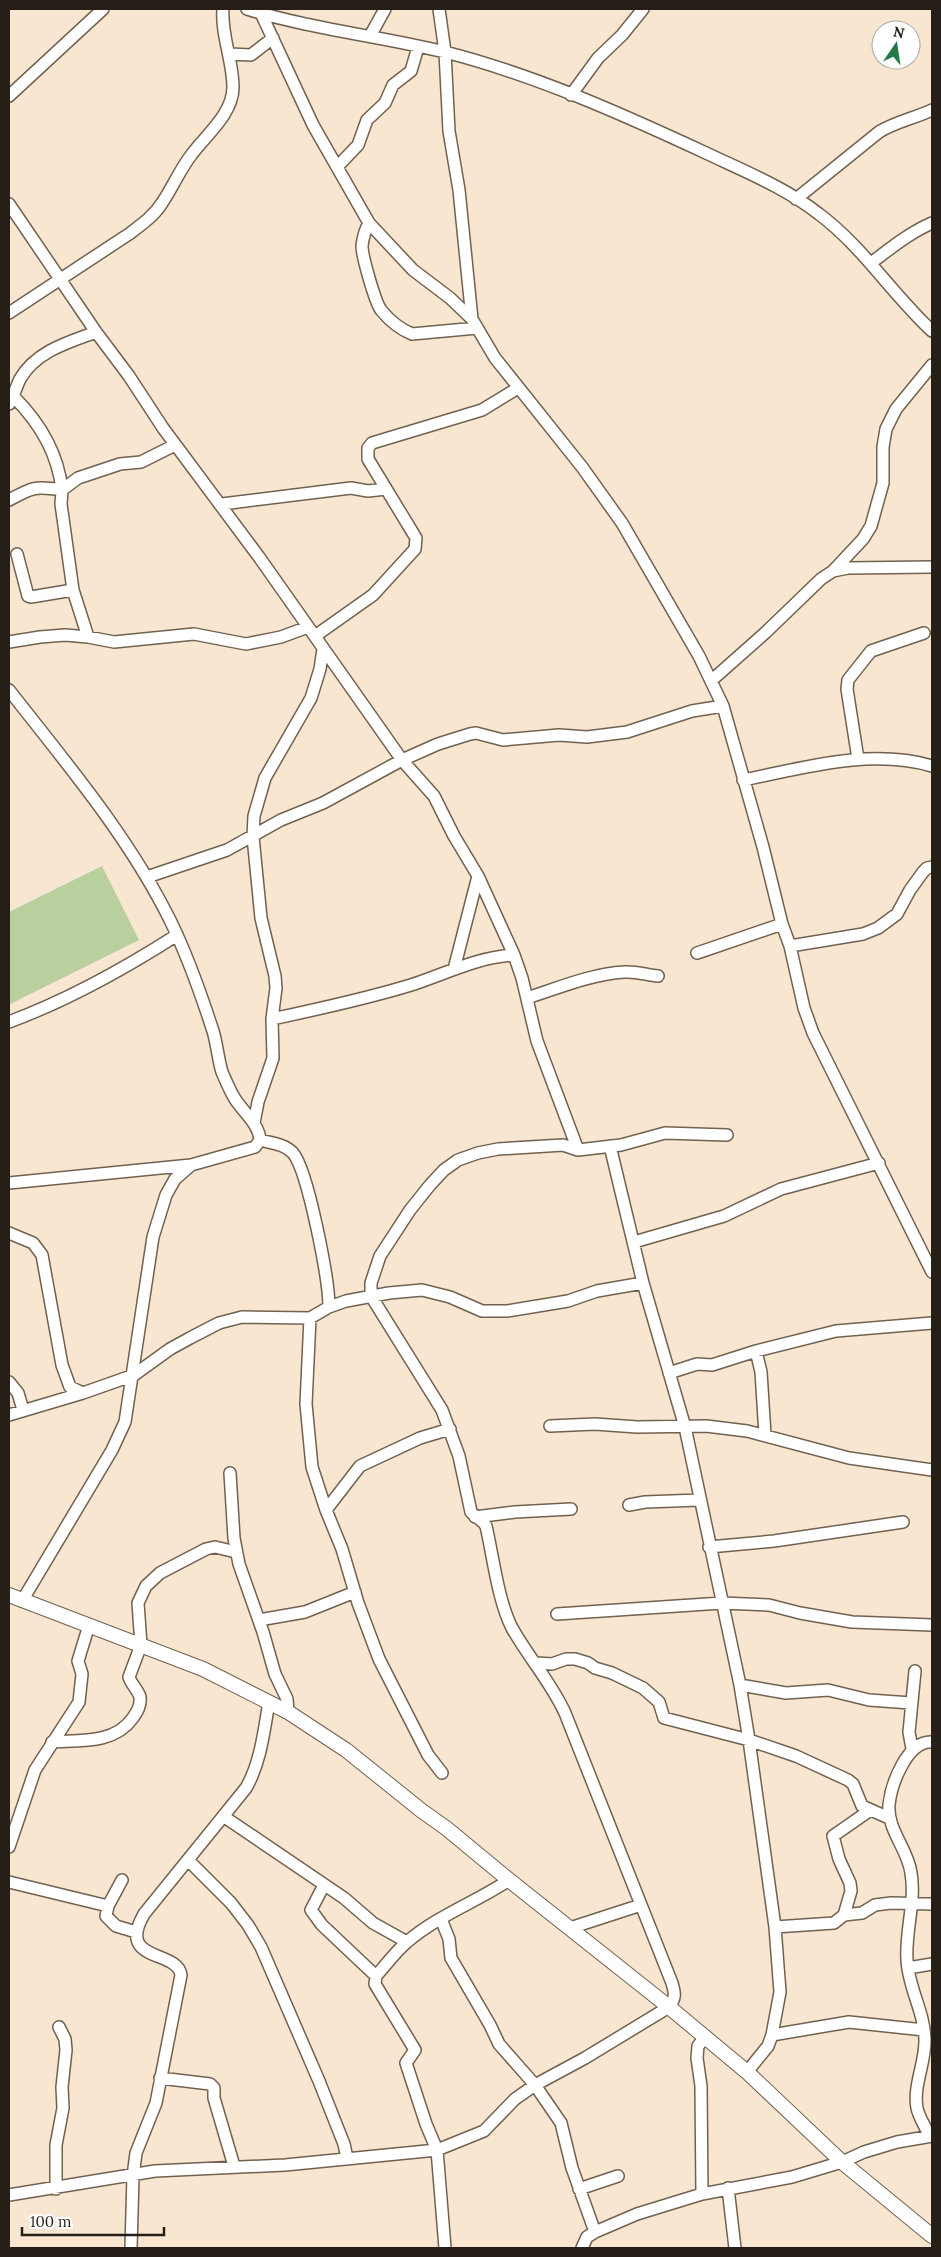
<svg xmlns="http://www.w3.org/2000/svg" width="941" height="2257" font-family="Lora,serif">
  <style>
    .green { fill: #b9cf9d }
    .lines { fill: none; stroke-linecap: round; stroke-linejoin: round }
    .minor-casing { stroke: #71614f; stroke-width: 14 }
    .tertiary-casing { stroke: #71614f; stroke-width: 16 }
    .minor { stroke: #fff; stroke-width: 11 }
    .tertiary { stroke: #fff; stroke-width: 14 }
  </style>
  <rect width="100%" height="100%" fill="#f8e6d1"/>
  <!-- green -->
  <path class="green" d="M102,866L139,940L10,1004L9,1000V912Z"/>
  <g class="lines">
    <!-- minor casing -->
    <g class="minor-casing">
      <path id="minor" d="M247,9C311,29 380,36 445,52C535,75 622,114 706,153C744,171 786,188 819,214C863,247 892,294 932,331
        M259,9L313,125L369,223L413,270L450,298L472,319L495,358L582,467L622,523L699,656L723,706L763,847L782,924L790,946L804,1008L813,1033L932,1272
        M439,9L445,52L449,131L459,190L472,319
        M370,36L385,9
        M230,54L251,55L273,38
        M571,95L598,58L622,35L643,9
        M9,96L103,9
        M338,166L358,145L367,120L385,103L393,85L411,71L418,47
        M796,199L879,132C895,122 915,118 932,110
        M9,204L96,332L129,376L163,428L259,557L402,760L434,796L454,836L478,876L514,955L522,978L537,1041L578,1150
        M369,223C365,230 363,237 362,246C362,256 375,302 381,310C389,320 400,329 412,334L477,328
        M871,263C891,248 909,233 932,223
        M9,313L129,234C141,225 154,216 162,203C173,187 180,169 192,154C206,135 233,114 233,87C233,61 221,35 223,9
        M9,404C14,396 16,387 20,379C36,351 69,342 96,332
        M9,500C33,487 35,486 62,490C58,453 39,422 14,397
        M222,504L351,488L368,491L386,489
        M17,554L28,596L31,597L73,590
        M833,571L863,539L871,526L883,483V447L886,429L896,409L932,365
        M315,636L373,595L415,549L416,538L368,459V448L372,443L482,410L518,388
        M88,637L73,590L61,504L62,490L78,478L120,464L141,462L175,445
        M9,642L40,637L65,635L88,637L114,642L194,634L246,644L281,637L308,627
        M712,680L765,633L821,579L833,571L848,568L932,567
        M9,690C67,764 129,837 171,922C188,957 201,994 213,1031C217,1044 218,1059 222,1072C226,1081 230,1091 235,1099C244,1113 259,1124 260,1140L255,1147L191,1165L9,1183
        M858,759L847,689L848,680L871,651L924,633
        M743,780C804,768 870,748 932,766
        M147,877L227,850L281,820L323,803L402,760L438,744L470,734L476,733L503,740L559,735L587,737L627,732L692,711L723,706
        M790,946L863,934L878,928L897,914L910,890L923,872L927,868L932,867
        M697,953L782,924
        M454,969L478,876
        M527,998C558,988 591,974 624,972C636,971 647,975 658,976
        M272,1019C319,1009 365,999 411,985C445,974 477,957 514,955
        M9,1022C68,1000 124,969 177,935
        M254,1123L258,1102L273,1058L272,1019L276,988L275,976L261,918L253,837L254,816L265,778L311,698L320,669L323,649
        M260,1140C271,1143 285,1144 293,1153C308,1171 329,1280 329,1307
        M610,1146L643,1283L685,1427L740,1685L749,1740L775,1927L780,1992L772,2035L768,2046L747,2072
        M9,1233L33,1243L42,1255L62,1365L70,1387L83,1393L134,1375L170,1349L190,1338L219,1323L242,1317L310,1318L329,1307L346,1301L389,1293L422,1290L450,1297L482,1311H507L568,1301L597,1291L643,1283
        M634,1242L724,1216L781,1189L879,1163
        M310,1318L306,1404L312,1467L326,1510L342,1549L358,1603L379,1659L428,1755L442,1773
        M756,1351L761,1372L765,1435
        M669,1373L697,1364L712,1365L756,1351L836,1331L932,1323
        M9,1382L18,1393L23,1410
        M9,1415L83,1393
        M550,1426L595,1424L637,1427L706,1426L747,1431L849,1458L932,1470
        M230,1473L234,1538L239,1564L263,1632L275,1674L287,1699L288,1712
        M629,1505L645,1502L699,1500
        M326,1510L360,1466L420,1438L450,1429
        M475,1517L515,1512L571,1509
        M709,1547L774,1541L903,1522
        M22,1601L112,1450L125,1422L153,1237L166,1195L175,1179L190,1166
        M557,1614L722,1603L769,1605L800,1613L852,1622L932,1625
        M259,1620L305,1612L355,1592
        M537,1663L552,1664L566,1659H575L588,1663L595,1668L612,1673L643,1688L659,1702L664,1718L749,1740L796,1756L848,1780L853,1784L862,1806L889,1818
        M740,1685L786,1693L828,1690L869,1700L911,1703
        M52,1742C79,1740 114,1744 132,1719C137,1712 141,1706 140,1697C138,1690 131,1684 129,1677L141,1645L138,1603L146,1586L160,1573L206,1549L215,1547L236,1552
        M912,1749L909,1732L915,1671
        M223,1816L344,1898L373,1923L407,1942
        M9,1847L35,1770L79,1702L82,1674L78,1661L89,1625
        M188,1860L231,1903L248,1925L261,1947L319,2081L344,2144L347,2158
        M122,1880L108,1906L106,1916L116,1926L136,1932
        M9,1882L108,1906
        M324,1885L311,1910L322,1925L376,1976
        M844,1915L862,1913L875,1905L891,1903L932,1904
        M441,1919L449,1939L451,1958L490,2025L499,2044L535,2085L561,2123L572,2168L595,2232
        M775,1927L834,1923L844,1915L851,1891L850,1883L839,1859L833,1836L869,1811
        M570,1928L641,1905
        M908,1968L932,1964
        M772,2035L849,2022L924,2030
        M160,2078L210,2084L214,2088V2098L234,2166
        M929,2136C926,2127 919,2118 917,2108C913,2086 925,2064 925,2041C925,2013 908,1987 907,1960C905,1931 916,1902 911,1873C908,1849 887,1830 889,1805C891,1785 907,1740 932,1742
        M728,2188L735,2248
        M56,2189V2145L63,2108L62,2087L66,2050L65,2039L59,2027
        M579,2189L618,2176
        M702,2194L701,2086L697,2058L698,2046L705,2037
        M9,2195L155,2171L285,2165L437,2150L484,2131L515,2099L535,2085L585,2058L669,2007C676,1998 675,1993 672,1983L565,1713C551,1682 528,1657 512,1628C498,1601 493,1556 486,1526C482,1519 476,1518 471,1512L459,1456L442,1410L371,1296V1283L380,1256L410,1210L430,1185L444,1170L458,1160L478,1153L498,1149L563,1145L578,1150L621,1145L665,1133L727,1135
        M131,2248L133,2176L136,2153L156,2103L181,1975C177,1949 116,1963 144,1914L246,1788C261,1762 264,1730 269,1702
        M445,2248L437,2150L426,2124L406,2063L415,2050L375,1984L376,1976C386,1965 396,1951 407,1942C437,1916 476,1902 509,1880
        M582,2248L587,2237L595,2232L637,2214L702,2194L792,2177L842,2162L864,2152L897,2142L932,2136"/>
    </g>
    <!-- tertiary casing -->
    <g class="tertiary-casing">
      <path id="tertiary" d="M9,1595L203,1669L288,1712L346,1750L422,1811L446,1828L509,1880L669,2007L747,2072L842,2162L932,2236"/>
    </g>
    <!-- minor -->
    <use href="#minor" class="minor"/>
    <!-- tertiary -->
    <use href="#tertiary" class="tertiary"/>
  </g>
  <!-- border -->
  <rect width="941" height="2257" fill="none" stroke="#261f18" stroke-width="20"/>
  <!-- north arrow -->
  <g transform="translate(896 45) rotate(13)"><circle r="24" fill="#ffffff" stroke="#a8a5a3"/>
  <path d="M0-4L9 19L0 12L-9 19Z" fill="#25794b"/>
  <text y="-8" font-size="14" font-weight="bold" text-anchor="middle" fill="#261f18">N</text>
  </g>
  <!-- scale -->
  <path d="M22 2227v8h142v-8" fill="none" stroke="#261f18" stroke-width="2.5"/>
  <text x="30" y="2227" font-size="15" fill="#261f18" stroke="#ffffff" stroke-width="4" paint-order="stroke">100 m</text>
</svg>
